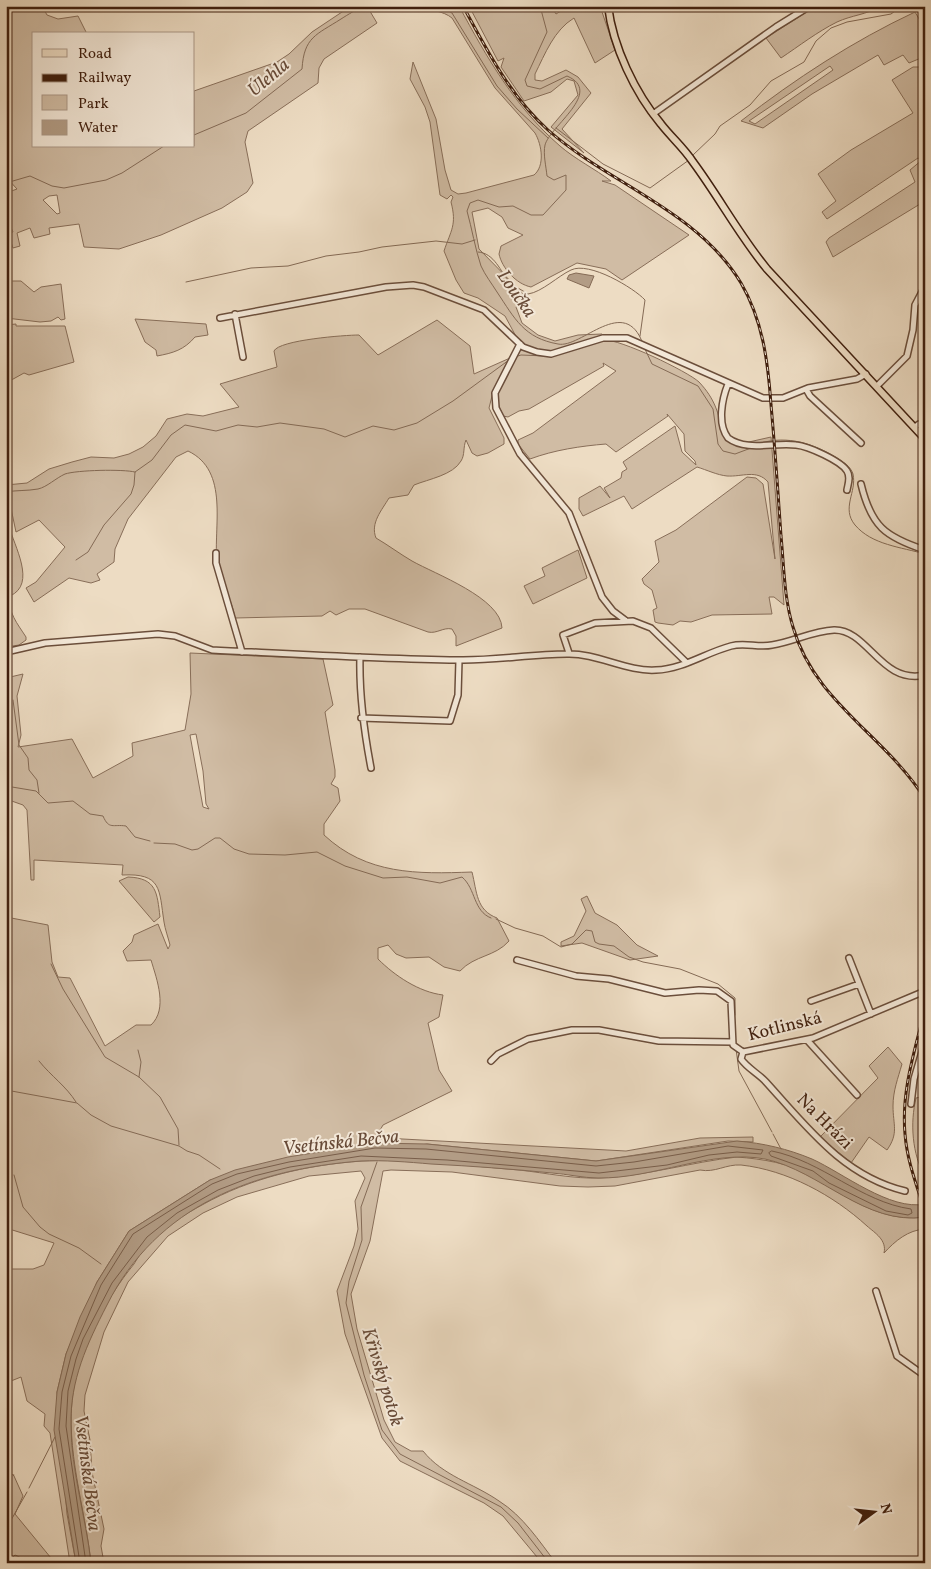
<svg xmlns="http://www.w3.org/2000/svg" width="931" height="1569" font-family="Vollkorn,serif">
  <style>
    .green { fill: #d0bca4; stroke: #886e59; fill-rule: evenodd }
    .water { fill: #b29c85; stroke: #846a55 }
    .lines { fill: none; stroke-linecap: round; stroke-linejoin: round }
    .shore { stroke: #795e4a; stroke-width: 1 }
    .stream { stroke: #846a55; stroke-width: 1 }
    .minor-casing { stroke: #6b4e3b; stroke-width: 8 }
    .major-casing { stroke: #401f0e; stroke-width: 9 }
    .minor { stroke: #f3e8d8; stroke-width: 5 }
    .major { stroke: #eddcc3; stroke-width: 6 }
    .rail-casing { stroke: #401f0e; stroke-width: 3 }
    .rail { stroke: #f3e8d8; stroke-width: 1; stroke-dasharray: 4; stroke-linecap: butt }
    .labels { text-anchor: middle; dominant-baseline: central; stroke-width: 4; stroke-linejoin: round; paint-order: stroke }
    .street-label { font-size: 18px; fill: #401f0e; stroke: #f3e8d8 }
    .water-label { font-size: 19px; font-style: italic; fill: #684b38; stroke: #f3e8d8 }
  </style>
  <rect width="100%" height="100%" fill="#eddcc3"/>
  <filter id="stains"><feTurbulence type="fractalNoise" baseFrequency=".004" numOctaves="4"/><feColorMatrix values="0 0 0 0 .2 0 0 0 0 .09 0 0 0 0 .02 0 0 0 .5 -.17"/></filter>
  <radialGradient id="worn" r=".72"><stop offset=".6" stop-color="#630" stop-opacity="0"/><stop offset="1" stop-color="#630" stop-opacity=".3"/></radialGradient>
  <!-- green -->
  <path class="green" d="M6,6H42L47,15L58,19L78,16L87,34H34V146H194V91L277,62L289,54L312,32L351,6H459C487,58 515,107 560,146C575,159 595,169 611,181H602L615,185L689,235L622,280L606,269L577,263L531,287C516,284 502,268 499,254L501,246L523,235L508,228L502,217L488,208L472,212L479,249L527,298L516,307L522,323L538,335L555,341L578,335L602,334L604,340C620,339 687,371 699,382C715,399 718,412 723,433L740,444L771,437L784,605L774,597H769L772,614L712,615L691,622L680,621L673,625L658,623L655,622L653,610L657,608L652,590L644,584L642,579L659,562L655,541L676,530L747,477L756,478L763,484L775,559L768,482C757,469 742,477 727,476C717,475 707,470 697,467L632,509L624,496L583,516L579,509V498L600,486L610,498L604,488L621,478L622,472L627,469L623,462L675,426L682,452L696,465L695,461L685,451L684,434L667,414L668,416L616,452L606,444C581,446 554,450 530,459L518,444V440L533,433L616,371L603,363L604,366L529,409L519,411L508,417L503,416L497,401L498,390L519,342L505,316L478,298L464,293L456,280L444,251C451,230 457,225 451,202L453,197L451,195L447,199L440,195L430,122L425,107L410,79L413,62L436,119L445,170L451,190L458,194L466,193L534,175C545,166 542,145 535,133L495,88L452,18C435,4 391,9 368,8L377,23L324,59L319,68L318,83L248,131L245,142L253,183L247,192L222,208L161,235L119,249L84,247L79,224L49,228L50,234L34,238L30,228L17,233L20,246L13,248L10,239L6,240V230L8,234L13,232L6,216V193L17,189L6,177ZM57,195L60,213L57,214L43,200L49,196Z
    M469,6H551L556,14L569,6H600L615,50L595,63L574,18C554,30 545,54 535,74V80L542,81L566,70L578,77L591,93L562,129L584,153L551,127L578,95L574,81L567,79L551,92L524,101L501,67L504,58L498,61Z
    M816,6H881C866,15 852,15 837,22C817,32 799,46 781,58L766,38Z
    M915,12L925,29V60L921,58L909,63L903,55L884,65L878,55L812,94L763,128L741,121C795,79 853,41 915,12ZM830,66L833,70L755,124L749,121Z
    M913,67H919L925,73V201L833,257L826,242L829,238L915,182L910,170L922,160L918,158L827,219L822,212L836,201L818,174L851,150L913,113L892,80Z
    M6,281H21L34,292L41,287L61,284L65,319L61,320L58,317L51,321L40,322L6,318Z
    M135,319L206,324L208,335L195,337C184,350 173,353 157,356L156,350L145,342Z
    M437,320L470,346L474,374L510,358L493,392L489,408L504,438V444L488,453L477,456L472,453L466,440C463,447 465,455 461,461C453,475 429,479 414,485L408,495L389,498C382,510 370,523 376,538C388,545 400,554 412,561C435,574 501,598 502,628L456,646V636L452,629C443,627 437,634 428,632L365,609H349L336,615L330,611L322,616L235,618C232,599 220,583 217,563C213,527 230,471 188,451L176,457L128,519L115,549L114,562L97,574L100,580L91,583L69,578L34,602L26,588L36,582L65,547L39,520L16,532L9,499L6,500V485L27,483L49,469L72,462L91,457L114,458L129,454L143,447L156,436L167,419L187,414L203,416L239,407L220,384L277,367L274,351C279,340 345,335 359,335L378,355Z
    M16,324V326H65L74,362L29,375L24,373L6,383V325Z
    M6,506C7,513 7,520 9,526C14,546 37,584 10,596C8,613 17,623 26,637V640L19,645L6,647Z
    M578,550L587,578L533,604L524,586L545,576L542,568Z
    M190,653L323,659L333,705L325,712L335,770V777L331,784L338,788L340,801L324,824V835C367,875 417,874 472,872C477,892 476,910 497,918L509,941C495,957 475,955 460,971L444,967L429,957L406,958L396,954L388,945L378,948V959C395,976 419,992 443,995L439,1017L428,1023L439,1070L452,1091L383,1125L379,1132L383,1134L384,1138L626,1151L700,1138L753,1137V1142L728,1141L596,1161L427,1144L210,1180L129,1231L97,1282L66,1354L57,1392L67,1514L76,1563H70L50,1433L44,1426L45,1414L27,1401L21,1377L6,1383V1272L9,1269H33L44,1265L54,1243L6,1228V917L48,925L52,962L58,977L70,978L105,1046L136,1025H151C168,1009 157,980 151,960L127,961L123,951L132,942L134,935L158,924L168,949L170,945C168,937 165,929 164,922C159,889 162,873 122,875L123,865L34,860V880H31L27,810L23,805L6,799V678L23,674L17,696L21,735L18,747L72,739L93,778L133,756L132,743L185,730L191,694ZM196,734L203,771L206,804L209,809L203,807L190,735Z
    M128,877C157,878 157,893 160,917L154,922L119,881Z
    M587,896L595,913L617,925L637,945L658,956L630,960L582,943L561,946V942L574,936L586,911L581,899Z
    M888,1047L902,1064C898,1078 893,1091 893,1106C893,1125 899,1133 887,1150L869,1137L851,1163L820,1137L878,1078L869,1066Z
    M925,1096V1177C912,1154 910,1123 916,1098Z
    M737,1157C762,1159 790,1163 812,1176C847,1197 882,1223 925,1217V1229C908,1230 895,1241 884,1253C887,1240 875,1233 867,1226C833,1195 787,1170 741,1165C726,1164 715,1173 700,1170L615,1186L588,1187L560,1186L452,1172L391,1170L383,1171L370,1241L351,1294L357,1329L384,1420L395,1442L411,1451H423C443,1476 473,1483 499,1501C523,1516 539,1541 556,1563H542L503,1516L484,1503L400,1461L382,1438L345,1334L337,1291L354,1246L358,1229L355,1201L365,1178L361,1171L309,1176L237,1197L203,1213L168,1236L128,1282L104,1332L85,1395L84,1411L90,1440L92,1472L104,1529L101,1546L104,1563H91C85,1507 65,1449 73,1392C80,1346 105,1300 134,1264C139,1256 144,1247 151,1240C164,1226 184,1215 202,1205C250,1178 306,1165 362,1161C413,1158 468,1166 519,1170C546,1173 574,1179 600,1178C647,1176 691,1162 737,1157Z
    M6,1468L14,1476L23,1496L15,1514L51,1558L47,1563H32L15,1555L6,1563Z"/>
  <!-- water -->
  <path class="water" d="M576,273L594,276L589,288L567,279L569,275Z
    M737,1141C763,1143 788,1149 812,1159C843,1173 890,1211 925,1204V1217C865,1226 821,1171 765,1159C712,1149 653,1179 598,1178C583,1178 567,1174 552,1173C512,1169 471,1166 431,1164C408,1162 384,1160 361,1161C255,1169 157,1205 107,1305C87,1344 70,1380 71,1425C71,1471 86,1517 91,1563H76L54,1430L57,1392L66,1354L80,1317L97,1282L129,1231L210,1180L235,1170L288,1157L375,1143L427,1144L596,1161Z"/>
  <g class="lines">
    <!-- shore -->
    <path class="shore" d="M772,1151C822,1161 861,1202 911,1209L912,1213L908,1215L886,1211L829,1183L813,1171L771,1156L769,1153Z
      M80,1563L59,1429L62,1392L71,1356L101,1285L133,1234L212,1184L237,1174L289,1162L375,1148L426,1149L596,1166L634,1162L728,1146L763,1150L761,1154L737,1152L709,1155L667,1165L599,1173L447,1160L361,1156L290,1167L254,1176L218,1190L177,1213L147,1237L112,1283L83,1339L76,1359L68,1391L66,1426L86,1563"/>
    <!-- stream -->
    <path class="stream" d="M416,6L443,8L452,13L497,86L517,109L548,138
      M540,6L547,32L525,80L527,86L540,89L567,76C604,92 550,126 545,145C543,154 546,166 547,176L554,180L566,175V190L543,215H531L513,206L499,207L478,200L470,203L467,211C472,229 475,248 481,266C485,275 492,284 497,292C515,319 524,338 558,344C581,349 625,293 643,344
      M556,128L603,164L650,188L689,160
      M194,135L246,113L302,69C304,37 316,35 341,19C349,14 355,10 365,6
      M693,155L715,134L720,126L750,105L771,81L804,62L816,41L831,28L847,22L891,14L902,6
      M6,183L30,176L52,186L64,188L106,180L122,173L164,146
      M478,252C495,253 500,272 510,282C515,287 522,290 528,294C542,292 558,276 571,270C589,261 634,288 645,300L640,336
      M186,282L251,268L288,266L326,256L359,252L382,247L436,241L462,244L475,240
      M644,347L652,364L698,386L713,409L718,444L723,451L735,454L751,448
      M515,357L521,355L546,356
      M761,443C788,435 814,444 837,458C843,462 851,467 853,474C857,492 841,508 855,525C872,545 901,547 925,554
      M6,492C17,490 27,491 38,489C47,487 56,478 65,474C77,470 123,469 135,472
      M76,560L88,552L104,525L131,494L134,485L135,472L152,460L171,435L185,425L216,431L238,425L257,427L280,423L324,429L345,437L373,426L394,430L417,423L453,401L509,360
      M13,700L19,745L28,758L29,770L37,780L39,793
      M6,786L36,791L48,803L73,801L90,814L103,816C109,830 113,824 126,826L135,837L150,841
      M154,843L175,844L192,850L198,849L215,838H220L234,849L249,854L285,855L317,852L345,866L383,878L407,877L440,883L462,877C476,889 473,911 491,918
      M496,919L515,928L543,936L561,947L572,944L586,930L592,931L595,942L599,944L614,946L629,957L643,962L680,969L718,984L735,998V1015
      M51,964L63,989L105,1057L139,1077L160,1097L178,1129L179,1145
      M736,1049L739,1071L772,1132
      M138,1050L141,1062L139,1077
      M39,1061C51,1076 66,1086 76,1102
      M6,1090L77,1103L91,1115L111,1126L179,1146L187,1151L199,1155L220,1169
      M773,1134L781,1149
      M377,1162L361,1207L362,1240L349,1281L346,1303L364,1375L382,1430L400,1454L501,1507L518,1523L549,1563
      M14,1175L23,1207L40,1227L49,1234L79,1248L101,1264
      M6,1473L14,1475
      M29,1488L55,1437
      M6,1529L27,1492"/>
    <!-- minor casing -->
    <g class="minor-casing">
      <path id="minor" d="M653,114L776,27L810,6
        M235,314L243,357
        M220,318L386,287L413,285L424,287L484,310L523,347L537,352L551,354L603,338H627L763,398H783L808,388L857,379L866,374
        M520,344L495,393L496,408L520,454L569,513L602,597L613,611L625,620
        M728,384C722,399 717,424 728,438C747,452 774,442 796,445C808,446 841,461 847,471C851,477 848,484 847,490
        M877,386L907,356L913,330L915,305L925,286
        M806,389L810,396L861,443
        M915,427L919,424H925
        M861,484C871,526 885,537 925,550
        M216,553V563L242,652
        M6,652L45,643L158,634L175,636L212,650C294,654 376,659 458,660C494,661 531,654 567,654C597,653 627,672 656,670C683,669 705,653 731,646C745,642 758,648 772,645C793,642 812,631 834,630C868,629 881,685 925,675
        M569,653L563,635L595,623L633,621L651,628L687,663
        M360,657C359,696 364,731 371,768
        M361,718L450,721L458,695L459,660
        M849,958L871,1014
        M517,960L576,976L609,979L665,993L699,990L717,991L731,1001L733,1045L743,1052L813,1038L925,991
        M811,1001L859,984
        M807,1040L857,1095
        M743,1052L741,1059C747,1068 759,1074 766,1082C807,1127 843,1176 905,1191
        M491,1061L498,1054L528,1039L572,1030H599L659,1041L732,1042
        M911,1104L914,1079L925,1041
        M876,1291L897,1356L925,1376"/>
    </g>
    <!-- major casing -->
    <g class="major-casing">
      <path id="major" d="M608,6C613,47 635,93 661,124C671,137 684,148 693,162C719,197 739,235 767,269L925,439"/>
    </g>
    <!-- minor -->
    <use href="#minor" class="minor"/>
    <!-- major -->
    <use href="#major" class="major"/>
    <!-- rail casing -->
    <g class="rail-casing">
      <path id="rail" d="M463,6C487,50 510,96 548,130C609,184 697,210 741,283C763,321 768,362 771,405C775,448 778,492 781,536C784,566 784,598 793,627C814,702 886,736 925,799
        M925,1009C915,1050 901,1091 905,1134C907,1161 917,1186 925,1212
        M915,1563L925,1557"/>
    </g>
    <!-- rail -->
    <use href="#rail" class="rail"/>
  </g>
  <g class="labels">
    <!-- street labels -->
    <g class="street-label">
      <text transform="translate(785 1027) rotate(-14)">Kotlinská</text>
      <text transform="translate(824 1122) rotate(45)">Na Hrázi</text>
    </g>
    <!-- water labels -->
    <g class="water-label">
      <text transform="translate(269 78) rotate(-40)">Úlehla</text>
      <text transform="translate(516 294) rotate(55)">Loučka</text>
      <text transform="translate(341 1143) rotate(-6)">Vsetínská Bečva</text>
      <text transform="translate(382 1377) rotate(73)">Křivský potok</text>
      <text transform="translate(87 1473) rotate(83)">Vsetínská Bečva</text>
    </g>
  </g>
  <!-- margin -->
  <rect width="931" height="1569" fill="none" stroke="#eddcc3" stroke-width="25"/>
  <rect x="8" y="8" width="916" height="1554" fill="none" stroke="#401f0e" stroke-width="2.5"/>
  <rect x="12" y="12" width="906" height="1544" fill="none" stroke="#401f0e"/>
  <!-- legend -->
  <rect x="32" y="32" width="162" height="115" fill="#f3e8d8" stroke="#ab9887"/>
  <rect x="42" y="49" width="25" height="8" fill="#eddcc3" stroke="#ab9887"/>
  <text x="78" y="58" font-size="15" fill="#401f0e">Road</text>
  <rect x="42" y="74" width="25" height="8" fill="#401f0e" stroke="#ab9887"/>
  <text x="78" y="82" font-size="15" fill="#401f0e">Railway</text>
  <rect x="42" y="95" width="25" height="15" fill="#d0bca4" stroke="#ab9887"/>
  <text x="78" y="108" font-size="15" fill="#401f0e">Park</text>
  <rect x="42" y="120" width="25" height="15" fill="#b29c85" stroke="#ab9887"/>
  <text x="78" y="132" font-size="15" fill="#401f0e">Water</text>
  <!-- north arrow -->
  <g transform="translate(874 1512) rotate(75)" stroke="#f3e8d8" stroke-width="4" paint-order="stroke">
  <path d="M0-4L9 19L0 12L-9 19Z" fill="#401f0e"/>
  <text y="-8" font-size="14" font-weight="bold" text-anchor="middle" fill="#401f0e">N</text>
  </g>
  <rect width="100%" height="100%" filter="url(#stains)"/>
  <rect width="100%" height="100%" fill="url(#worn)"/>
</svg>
